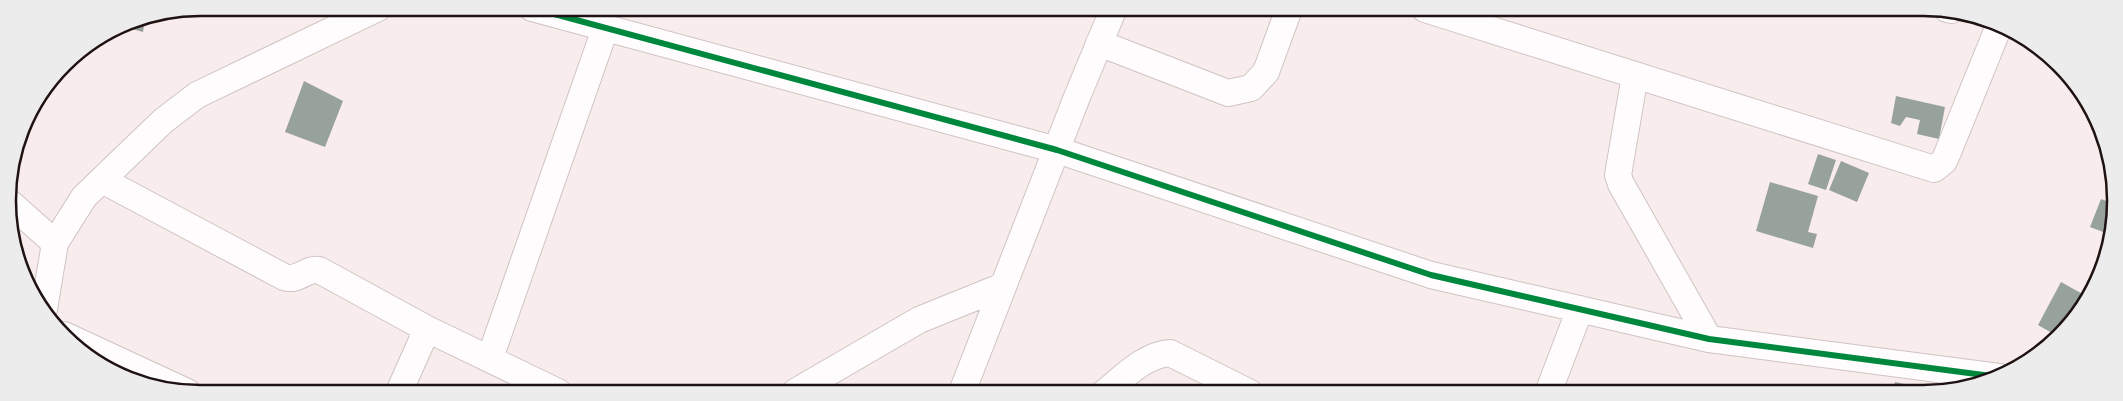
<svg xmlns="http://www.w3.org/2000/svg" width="2123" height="401" font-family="Karla,sans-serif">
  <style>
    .building { fill: #98a29c }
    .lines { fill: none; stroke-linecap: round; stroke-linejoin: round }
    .minor-casing { stroke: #d0c3c3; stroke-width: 28 }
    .minor { stroke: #fefcfc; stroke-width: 26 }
    .cycleway-casing { stroke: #fff; stroke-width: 9 }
    .cycleway { stroke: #00873e; stroke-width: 6 }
    .rim { fill: none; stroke: #1f1212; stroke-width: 2.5 }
  </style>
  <rect width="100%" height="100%" fill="#f9ecec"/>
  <!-- building -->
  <path class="building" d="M145,19L143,32L121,26L127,22Z
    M304,81L343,101L325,147L285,132Z
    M1896,96L1945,107L1939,139L1917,134L1920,120L1906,117L1900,126L1891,123Z
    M1818,154L1836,160L1826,190L1808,184Z
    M1841,161L1869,173L1857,202L1829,190Z
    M1770,182L1818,196L1808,232L1817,234L1813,248L1756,231Z
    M2101,199L2112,203L2114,225L2111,235L2090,227Z
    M2061,282L2088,297L2059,337L2038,325Z
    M1895,382L1941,392L1893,393Z"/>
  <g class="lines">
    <!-- minor casing -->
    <g class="minor-casing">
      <path id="minor" d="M532,8L1057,150L1431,275L1709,339L1999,377
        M1425,9L1934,169L1944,161L1948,152L1999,26
        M1947,9L1951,10
        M1099,43L1228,93L1251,88L1266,72L1289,9
        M1635,75L1618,175L1621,184L1709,339
        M102,180L284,277C298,282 306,268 319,270L427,329L558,392
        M10,203L55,243
        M44,309L55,243L84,197L163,121L197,95L378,8
        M64,335L187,392
        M490,358L605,29
        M399,392L427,329
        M795,392L919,320L1003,286
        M962,392L1077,97L1114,8
        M1104,393C1124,377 1144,355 1170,353L1250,393
        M1548,393L1580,309"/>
    </g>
    <!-- minor -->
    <use href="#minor" class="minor"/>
    <!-- cycleway casing -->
    <g class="cycleway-casing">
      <path id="cycleway" d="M532,8L1057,150L1431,275L1709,339L1999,377"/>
    </g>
    <!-- cycleway -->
    <use href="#cycleway" class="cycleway"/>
  </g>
  <!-- crop -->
  <path d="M0 0H2123V401H0ZM200 16H1923A184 184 0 0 1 2107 200V201A184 184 0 0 1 1923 385H200A184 184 0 0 1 16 201V200A184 184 0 0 1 200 16Z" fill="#edecec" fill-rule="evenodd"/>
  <path class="rim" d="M200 16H1923A184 184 0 0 1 2107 200V201A184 184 0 0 1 1923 385H200A184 184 0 0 1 16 201V200A184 184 0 0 1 200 16Z"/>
</svg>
